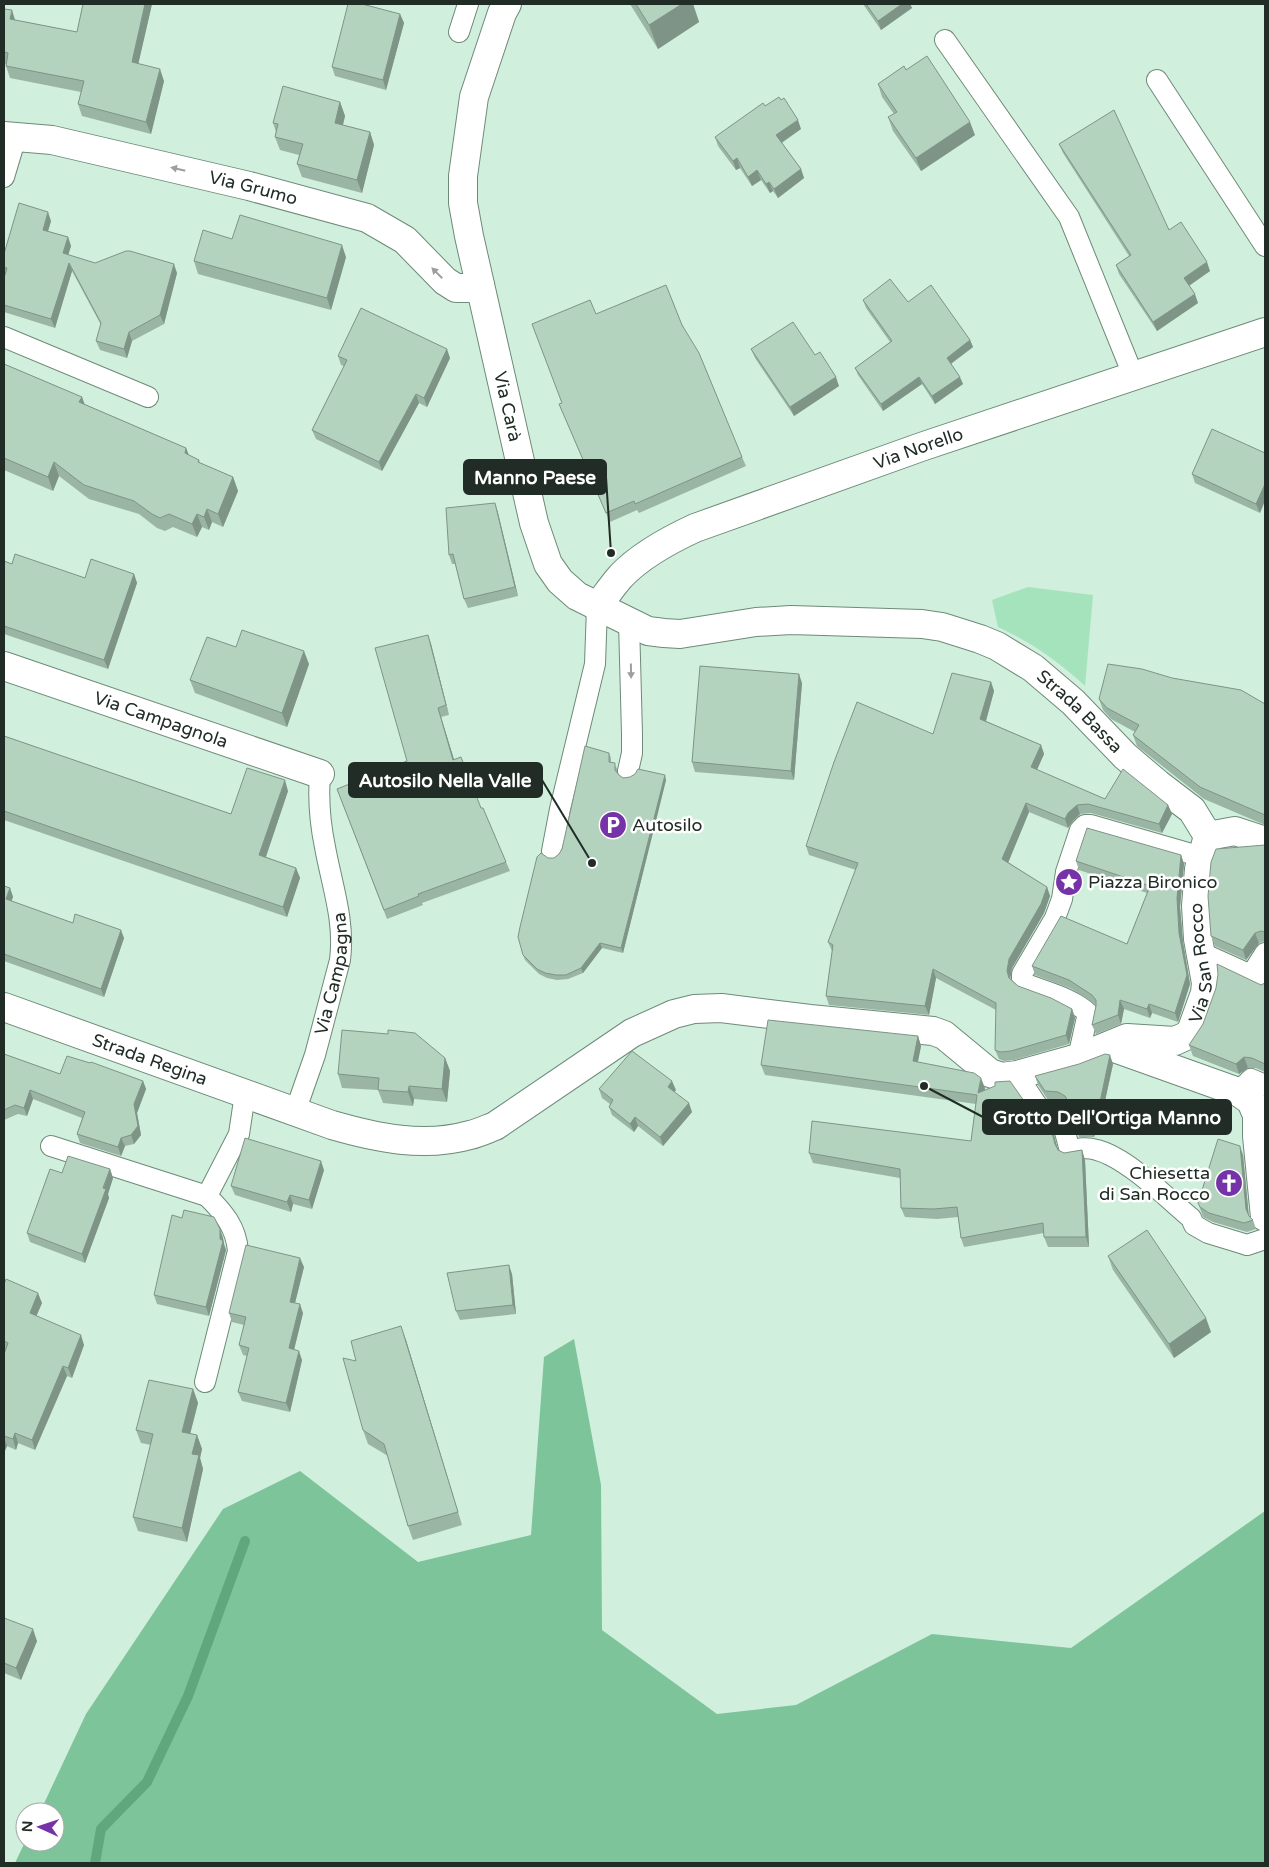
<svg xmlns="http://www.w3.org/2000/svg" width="1269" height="1867" font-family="'Varela Round',sans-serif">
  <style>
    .green { fill: #a5e3bd }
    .forest { fill: #7dc49b }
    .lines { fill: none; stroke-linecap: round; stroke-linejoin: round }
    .stream { stroke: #60a77e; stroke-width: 10 }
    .lane-casing { stroke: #6e8a78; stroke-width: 22 }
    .street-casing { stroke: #6e8a78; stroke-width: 30 }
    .lane { stroke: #fff; stroke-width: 20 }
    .street { stroke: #fff; stroke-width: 28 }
    .wall { fill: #9bb5a4 }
    .shaded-wall { fill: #7e9486 }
    .building { fill: #b4d3bf; stroke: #7e9486 }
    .oneway { fill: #9ba09d }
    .labels { text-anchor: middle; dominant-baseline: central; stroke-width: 5; stroke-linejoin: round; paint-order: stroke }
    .street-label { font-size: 18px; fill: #202c25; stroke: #fff }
    .poi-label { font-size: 18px; fill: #202c25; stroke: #fff; text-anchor: start }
    .leader { fill: none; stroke: #202c25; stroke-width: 2 }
    .callout-dot { fill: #202c25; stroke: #fff; stroke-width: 2 }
    .callout { fill: #202c25; stroke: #202c25; stroke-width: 2 }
    .callout-label { font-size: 19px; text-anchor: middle; font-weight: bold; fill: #fff }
  </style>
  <rect width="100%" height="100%" fill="#d0efdc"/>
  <!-- green -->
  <path class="green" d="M1028,587L1093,595L1085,686C1057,660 1032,643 998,627L992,600Z"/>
  <!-- forest -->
  <path class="forest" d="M574,1339L601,1485L602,1630L717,1714L796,1705L932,1634L1071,1648L1265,1511V1863H15L25,1842H55V1812H40L86,1714L223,1509L300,1471L418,1562L531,1535L544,1357Z"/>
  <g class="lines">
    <!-- stream -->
    <path class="stream" d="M95,1863L101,1829L147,1782L188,1696L245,1541"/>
    <!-- lane casing -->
    <g class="lane-casing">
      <g id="lane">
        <path d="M459,32L468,4"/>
        <path d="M945,40L1069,217L1133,375"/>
        <path d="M1157,80L1265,246"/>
        <path d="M4,177L16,137"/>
        <path d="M4,337L148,397"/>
        <path d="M628,771L632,753V734L629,622"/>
        <path d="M552,851L560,809L595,664L597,607"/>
        <path d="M1200,952L1251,975L1265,983"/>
        <path d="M1251,975L1265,953"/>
        <path d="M1078,1058L1088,1013C1072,998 1046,992 1026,984L1022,979V974L1055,918L1062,899L1066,872L1080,830L1085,825H1091L1202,857"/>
        <path d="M1017,1075L1041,1111L1060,1113L1070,1151C1080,1148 1087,1147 1097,1150C1127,1158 1166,1197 1191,1218L1194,1225L1208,1233L1244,1244L1247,1245L1265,1239"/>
        <path d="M1238,1092L1251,1079L1265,1085"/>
        <path id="s1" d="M295,1112L315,1055L340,960C345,920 332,886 325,847C320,823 318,799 320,774"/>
        <path d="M51,1146L207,1196L239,1134L245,1094"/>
        <path d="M205,1382L238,1251C236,1227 224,1213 207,1196"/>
      </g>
    </g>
    <!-- street casing -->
    <g class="street-casing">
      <g id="street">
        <path id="s2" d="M507,4L502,13L474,97L463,176V203L469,236L534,523L548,564L560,581L577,596L648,631L664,633L680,634L756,622L791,620L922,624L942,627L980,639L997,646L1033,668L1073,702L1125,756L1158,784L1192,810L1208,836L1235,831L1265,841"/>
        <path id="s3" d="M4,136L52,140L249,186L367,218L405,240L445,281L456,288H469L480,285"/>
        <path id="s4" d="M597,607C605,597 612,586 621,576C641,555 669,540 695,528L921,447L1265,332"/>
        <path id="s5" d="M4,666L320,774"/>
        <path id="s6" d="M4,1007L332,1125C377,1138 424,1148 470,1135C479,1133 487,1129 495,1126L632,1033L674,1014L694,1009L721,1008L810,1019L933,1031L944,1035L990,1073L1002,1077L1017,1075L1078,1058L1127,1038L1175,1041L1188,1035L1192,1029L1205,993L1206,983L1198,939L1196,906L1199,869L1208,836"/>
        <path d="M1109,1046L1238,1092L1251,1101L1257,1115V1136L1265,1217"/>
      </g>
    </g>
    <!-- lane -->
    <use href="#lane" class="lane"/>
    <!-- street -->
    <use href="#street" class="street"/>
  </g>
  <!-- wall -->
  <path class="wall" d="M83,4H152L138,64L164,81L151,134L82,116L78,104L81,92L10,78L6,66V64L4,63V9L15,20L77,32Z
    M630,4H693L699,22L658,49Z
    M863,4H910L912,8L881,30Z
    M400,14L404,23L386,90L335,76L332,67Z
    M906,70L975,135L921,171L893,131L888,117L894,114L882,97L878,84Z
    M340,102L345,116L343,125L370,132L374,145L362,193L302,177L297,164L299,155L280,150L275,137L276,132L273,123Z
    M765,106L801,129L782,143L801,169L804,178L778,198L773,191L770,193L761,180L752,186L740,168L736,170L718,146L715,137Z
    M1059,144L1169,230L1210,271L1189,286L1198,303L1157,331L1119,274L1116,265L1129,256L1063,153Z
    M51,221L48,231L68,237L71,246L68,255L95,263L177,273L164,324L132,341L127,358L100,350L96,341L101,325L72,271L55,328L4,312V278L5,275L4,274V254Z
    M232,239L346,257L331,310L198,274L194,261Z
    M863,300L908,302L970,340L973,347L951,364L963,384L935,404L922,384L883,411L858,375L855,368L890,342L866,308Z
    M596,314L682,325L742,457L746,466L639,513L637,510L610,522L559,404L562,403Z
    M751,349L815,355L839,386L794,416L755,358Z
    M338,356L450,358L427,407L419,403L382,471L316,439L312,430L344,366L341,365Z
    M4,364L82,397L84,404L186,448L189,455L199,460L200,463L233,477L238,491L223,527L212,522L209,530L202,527L197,537L173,527L165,531L157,528L139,514L89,499L59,476L53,491L4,470Z
    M1265,453L1260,513L1195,483L1192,474Z
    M495,503L498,513L518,596L468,608L464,599L455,564H452L449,555Z
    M4,561L12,564L85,578L134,574L137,583L108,669L4,634Z
    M428,635L431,644L449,715L441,717L454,760L481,808L506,862L510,871L422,903L423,905L387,919L337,789L407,761Z
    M236,647L309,664L287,727L195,693L190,680Z
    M991,682L994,691L986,721L1041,745L1044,754L1037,770L1105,799L1168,805L1172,814L1162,833L1091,813L1080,814L1072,822L1068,828L1029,812L1008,862L1047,887L1050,896L1044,913L1012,968L1010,978L1018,986L1072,1009L1075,1018L1069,1044L1014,1060L1004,1061L999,1059L995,1050L996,1010L936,978L929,1015L829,1005L826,996L832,951L828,942L856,870L809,855L806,846Z
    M802,683L794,780L695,772L692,762Z
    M1099,699L1265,704V825L1204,799L1137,746L1133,735L1135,732L1111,719L1103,710Z
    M4,736L231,814L288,791L266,857L296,868L300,878L287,917L4,820Z
    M609,753L611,758V762L617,768V773L619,775L623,778L666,780L623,953L602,948L583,973L568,979L557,980L547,978L539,974L525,960L523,955L548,858H554L559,854Z
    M1265,845V941L1259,943L1246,960L1215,946L1211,936Z
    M1181,855L1184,864L1180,907L1183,942L1190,984L1178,1022L1152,1013L1150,1018L1124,1009L1121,1024L1096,1034L1092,1025L1096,1005L1095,1004L1072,989L1035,975L1032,966L1127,944L1147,893L1079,870L1076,861Z
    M4,886L10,888L13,897L11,901L73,923L124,938L104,997L4,961Z
    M1265,983V1072L1256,1068H1248L1239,1074L1193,1056L1189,1045L1261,985Z
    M918,1036L921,1046L918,1062L985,1088L984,1091L1031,1111L1051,1124L1057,1147L1058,1150L1064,1153L1082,1150L1085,1160L1089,1247H1048L1044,1237V1233L964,1247L961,1238L958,1217L937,1219L905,1217L901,1208L900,1178L813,1163L809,1153L971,1141L976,1104L765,1075L761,1065Z
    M4,1054L60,1074L143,1081L146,1089L137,1113L141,1135L134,1144L125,1146L121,1156L80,1143L77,1134L82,1118L33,1099L27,1116L18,1114L4,1120Z
    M445,1058L450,1071L447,1102L414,1099L413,1106L383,1103L378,1090L342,1088L338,1074Z
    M1113,1064L1103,1110L1094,1137H1079L1070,1107L1068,1104L1061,1101L1048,1100L1038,1085L1035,1076Z
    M599,1089L676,1090L674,1092L692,1112L663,1146L638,1126L634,1132L612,1115L609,1107L610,1104L602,1098Z
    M1243,1155L1249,1217L1253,1220L1256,1229L1247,1232L1213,1222L1203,1217L1198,1203Z
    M110,1169L113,1178L108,1194L109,1198L85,1263L30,1242L27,1233L62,1173Z
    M324,1170L312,1209L293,1204L291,1212L235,1195L231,1186Z
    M220,1229L223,1238L224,1244L226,1250L209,1316L157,1304L154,1295Z
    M1108,1256L1211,1332L1174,1358L1113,1270Z
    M304,1267L295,1303L303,1313L294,1350L302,1360L290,1412L242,1401L238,1392L247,1356L243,1355L239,1345L244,1325L232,1322L229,1313Z
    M512,1274L516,1314L460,1320L456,1311Z
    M4,1284L42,1303L36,1316L84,1345L72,1378L67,1376L35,1450L18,1443L16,1450L7,1446L4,1453V1354L5,1350H4Z
    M406,1340L462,1525L413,1540L408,1526L388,1456L368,1444L363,1430L356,1361Z
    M193,1389L198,1403L190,1434L197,1435L202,1449L200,1458L203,1469L187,1542L138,1531L133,1517L151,1445L141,1443L136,1430Z
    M4,1618L37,1641L21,1680L4,1673Z"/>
  <!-- shaded-wall -->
  <path class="shaded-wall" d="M145,4H152L136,74L132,62Z
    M682,4H693L699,22L658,49L649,25Z
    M902,4H910L912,8L881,30L878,21Z
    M12,10L16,23L10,19Z
    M400,14L404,23L386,90L383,80Z
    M160,69L164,81L151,134L146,122Z
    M340,102L345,116L340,136L335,123Z
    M798,120L801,129L779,144L776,135Z
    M970,122L975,135L921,171L916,158Z
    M370,132L374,145L362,193L357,180Z
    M737,158L740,168L736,170L733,161Z
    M801,169L804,178L778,198L774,189Z
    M757,170L761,180L752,186L748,177Z
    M769,182L773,191L770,193L766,184Z
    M48,212L51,221L46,238L43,230Z
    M68,237L71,246L66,262L63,253Z
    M342,245L346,257L331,310L327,298Z
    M1207,262L1210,271L1187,287L1184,278Z
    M69,263L72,271L55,328L51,319Z
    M174,264L177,273L164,324L160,315Z
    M1195,294L1198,303L1157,331L1153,322Z
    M129,332L132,341L127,358L124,349Z
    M970,340L973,347L949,365L947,358Z
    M447,349L450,358L427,407L424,398Z
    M836,377L839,386L794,416L790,407Z
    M919,377L922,384L883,411L881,404Z
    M960,377L963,384L935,404L932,396Z
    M416,394L419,403L382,471L379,462Z
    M82,397L87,411L79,402Z
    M186,448L191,461L185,453Z
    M54,462L59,476L53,491L48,477Z
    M233,477L238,491L223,527L218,514Z
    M1265,484V501L1260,513L1256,504Z
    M495,503L498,513L518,596L515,587Z
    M207,509L212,522L209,530L204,517Z
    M197,514L202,527L197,537L192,524Z
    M134,574L137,583L108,669L104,660Z
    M428,635L431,644L449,715L446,705Z
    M304,651L309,664L287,727L282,713Z
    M799,674L802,683L794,780L791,771Z
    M991,682L994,691L984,728L980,719Z
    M438,708L441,717L457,769L453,760Z
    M1041,745L1044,754L1034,776L1031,767Z
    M665,775L666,780L623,953L621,948Z
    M285,780L288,791L263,865L259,855Z
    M1026,803L1029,812L1006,868L1002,859Z
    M1077,805L1080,814L1072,822L1068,828L1065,819L1068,813Z
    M1168,805L1172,814L1162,833L1159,824Z
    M1181,855L1184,864L1180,907L1183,942L1190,984L1178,1022L1175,1013L1179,933L1177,898Z
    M296,868L300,878L287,917L283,907Z
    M1047,887L1050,896L1044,913L1012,968L1010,980L1007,971L1009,959Z
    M10,888L13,897L9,908L6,899Z
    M121,930L124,938L104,997L101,989Z
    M1255,933L1259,943L1246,960L1243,950Z
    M600,943L602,948L583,973L581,968Z
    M933,969L936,978L929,1015L925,1006Z
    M1120,1000L1124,1009L1121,1024L1118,1015Z
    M1149,1004L1152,1013L1150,1018L1147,1009Z
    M1072,1009L1075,1018L1069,1044L1066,1035Z
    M918,1036L921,1046L916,1070L913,1061Z
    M1110,1055L1113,1064L1103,1110L1094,1137L1090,1128Z
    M1244,1057L1248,1068L1239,1074L1236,1064Z
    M445,1058L450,1071L447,1102L442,1089Z
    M981,1078L985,1088L982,1103L978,1093Z
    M143,1081L146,1089L137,1113L141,1135L134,1144L131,1135L134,1104Z
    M672,1081L676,1090L671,1096L668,1087Z
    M409,1086L414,1099L413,1106L408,1092Z
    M30,1090L33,1099L27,1116L24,1108Z
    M689,1103L692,1112L663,1146L660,1137Z
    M1047,1114L1051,1124L1059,1154L1055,1144Z
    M635,1117L638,1126L634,1132L630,1124Z
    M121,1138L125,1146L121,1156L118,1147Z
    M1240,1146L1243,1155L1249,1219L1246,1209Z
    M1082,1150L1085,1160L1089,1247L1086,1237Z
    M321,1161L324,1170L312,1209L309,1200Z
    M110,1169L113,1178L108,1194L109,1198L85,1263L82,1254Z
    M290,1195L293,1204L291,1212L287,1202Z
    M220,1229L223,1238L224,1244L226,1250L209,1316L206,1307L220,1239Z
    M300,1258L304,1267L293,1311L290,1302Z
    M509,1265L512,1274L516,1314L513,1305Z
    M38,1293L42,1303L33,1324L30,1313Z
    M300,1304L303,1313L292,1358L289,1348Z
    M1206,1318L1211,1332L1174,1358L1169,1344Z
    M401,1326L406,1340L462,1525L458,1512Z
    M81,1335L84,1345L72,1378L68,1368Z
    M299,1351L302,1360L290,1412L286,1403Z
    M63,1366L67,1376L35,1450L32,1440Z
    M193,1389L198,1403L187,1446L182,1432Z
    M15,1433L18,1443L16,1450L13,1439Z
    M197,1435L202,1449L200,1458L203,1469L187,1542L182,1528L192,1454Z
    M4,1438L7,1446L4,1453Z
    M33,1629L37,1641L21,1680L16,1668Z"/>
  <!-- building -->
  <path class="building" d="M83,4H145L132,62L160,69L146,122L78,104L84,81L6,66L8,53L4,52V9L12,10L10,19L77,32Z
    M348,4H362L400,14L383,80L332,67Z
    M636,4H682L649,25Z
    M866,4H902L878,21Z
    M927,56L970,122L916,158L888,117L897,112L878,84L904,66L906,70Z
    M283,86L340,102L335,123L370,132L357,180L297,164L303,144L275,137L278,124L273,123Z
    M779,97L781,100L784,98L798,120L776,135L801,169L774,189L769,182L766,184L757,170L748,177L737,158L733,161L715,137L763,103L765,106Z
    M1114,110L1169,230L1181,222L1207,262L1184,278L1195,294L1153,322L1116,265L1131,255L1059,144Z
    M19,203L48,212L43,230L68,237L63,253L95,263L126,251H130L174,264L160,315L129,332L124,349L96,341L101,323L69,263L51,319L4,305V278L7,268L4,267V254Z
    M240,215L342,245L327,298L194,261L203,230L232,239Z
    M890,279L908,302L931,285L970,340L947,358L960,377L932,396L919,377L881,404L855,368L892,341L863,300Z
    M666,285L682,325L699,353L742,457L635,504L634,501L606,513L559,404L562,403L532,324L590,300L596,314Z
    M361,308L447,349L424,398L416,394L379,462L312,430L347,360L338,356Z
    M793,322L815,355L820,352L836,377L790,407L751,349Z
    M4,364L82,397L79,402L186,448L185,453L199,460L198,462L233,477L218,514L207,509L204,517L197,514L192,524L169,514L160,518L152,514L134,501L84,485L54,462L48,477L4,458Z
    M1212,429L1265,453V484L1256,504L1192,474Z
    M495,503L515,587L464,599L453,554L449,555L446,508Z
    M15,554L85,578L91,559L134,574L104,660L4,626V561L12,564Z
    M242,630L304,651L282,713L190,680L207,637L236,647Z
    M428,635L446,705L438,708L453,760L461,757L481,808H483L506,862L418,894L419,896L384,910L337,789L407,761L375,648Z
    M1108,664L1142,669L1172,678L1241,690L1265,704V815L1200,787L1133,735L1139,725L1107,708L1099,699Z
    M700,666L799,674L791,771L692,762Z
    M952,673L991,682L980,719L1041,745L1031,767L1105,799L1123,769L1168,805L1159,824L1088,804L1077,805L1068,813L1065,819L1026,803L1002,859L1047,887L1041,904L1009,959L1007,971L1009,978L1018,986L1051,998L1072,1009L1066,1035L1011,1051L1000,1052L995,1050L996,1003L933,969L925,1006L826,996L833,945L828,942L858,863L806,846L834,762L857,702L933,734Z
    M4,736L231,814L247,768L285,780L259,855L296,868L283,907L4,811Z
    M585,746L609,753V762L615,763V770L619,775L623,778L630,777L635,774L638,769L665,775L621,948L600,943L581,968L566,975H556L545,973L537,969L523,955L518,937L520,927L537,857L541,853L548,858H554L559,854L562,849Z
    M1087,828L1181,855L1177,898L1179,933L1187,975L1175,1013L1149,1004L1147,1009L1120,1000L1118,1015L1092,1025L1096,1006V1000L1092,995L1069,980L1032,966L1061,916L1127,944L1150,886L1076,861Z
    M1265,845V932L1261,931L1255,933L1243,950L1211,936L1208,896L1211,862L1216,849Z
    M4,886L10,888L6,899L73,923L75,914L121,930L101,989L4,954Z
    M1217,964L1261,985L1265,983V1064L1252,1058L1244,1057L1236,1064L1189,1045L1203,1024L1216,988L1218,974Z
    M768,1020L918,1036L913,1061L974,1073L981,1078L978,1093L995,1086V1082L1010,1081L1031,1111L1047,1114L1055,1144L1058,1150L1064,1153L1082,1150L1086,1237H1044L1043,1223L961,1238L957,1207L934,1209L901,1208L900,1169L809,1153L812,1121L971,1141L977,1095L761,1065Z
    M342,1030L388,1034V1030L415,1033L445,1058L442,1089L409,1086L408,1092L378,1090L379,1078L338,1074Z
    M632,1051L672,1081L668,1087L689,1103L660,1137L635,1117L630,1124L609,1107L613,1100L599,1089Z
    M4,1054L60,1074L67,1056L90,1063L91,1062L143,1081L134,1104L138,1126L131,1135L121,1138L118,1147L77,1134L85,1112L30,1090L24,1108L15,1105L4,1110Z
    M1105,1054L1110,1055L1100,1102L1090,1128H1075L1068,1101L1065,1096L1058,1092L1045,1091L1035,1076L1079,1064Z
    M245,1138L321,1161L309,1200L290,1195L287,1202L231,1186Z
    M1218,1139L1240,1146L1246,1209L1249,1216L1253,1220L1244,1223L1209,1213L1200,1207L1198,1203Z
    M68,1156L110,1169L103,1188L106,1189L82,1254L27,1233L50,1169L62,1173Z
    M184,1210L214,1217L220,1229V1239L223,1241L206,1307L154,1295L172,1215L182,1218Z
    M1147,1230L1206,1318L1169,1344L1108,1256Z
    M246,1245L300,1258L290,1302L300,1304L289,1348L299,1351L286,1403L238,1392L249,1348L239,1345L246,1317L229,1313Z
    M509,1265L513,1305L456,1311L447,1273Z
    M6,1279L38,1293L30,1313L81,1335L68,1368L63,1366L32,1440L15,1433L13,1439L4,1436V1354L8,1343L4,1341V1284Z
    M401,1326L458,1512L408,1526L384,1444L363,1430L343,1358L356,1361L351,1341Z
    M149,1380L193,1389L182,1432L197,1435L192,1454L199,1455L182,1528L133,1517L153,1434L136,1430Z
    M4,1618L33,1629L16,1668L4,1663Z"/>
  <!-- one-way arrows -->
  <defs><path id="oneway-solid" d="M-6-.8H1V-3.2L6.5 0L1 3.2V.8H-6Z" transform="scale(1.25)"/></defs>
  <g class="oneway">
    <use href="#oneway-solid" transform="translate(178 169) rotate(-167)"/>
    <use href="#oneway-solid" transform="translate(437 273) rotate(-135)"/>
    <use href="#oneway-solid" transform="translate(631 671) rotate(89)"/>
  </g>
  <!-- icons -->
  <defs>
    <g id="parking-disc" transform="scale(1.4375)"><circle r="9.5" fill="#7633a7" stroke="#fff"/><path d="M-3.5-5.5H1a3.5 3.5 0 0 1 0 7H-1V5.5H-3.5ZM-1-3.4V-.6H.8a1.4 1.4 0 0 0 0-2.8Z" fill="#fff"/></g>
    <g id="sight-disc" transform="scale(1.4375)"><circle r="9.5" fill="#7633a7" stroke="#fff"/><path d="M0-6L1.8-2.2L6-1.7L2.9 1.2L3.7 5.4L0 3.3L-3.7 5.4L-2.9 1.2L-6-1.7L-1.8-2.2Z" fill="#fff"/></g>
    <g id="church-disc" transform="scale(1.4375)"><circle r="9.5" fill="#7633a7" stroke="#fff"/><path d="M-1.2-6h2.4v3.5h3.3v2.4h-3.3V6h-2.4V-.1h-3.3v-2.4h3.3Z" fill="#fff"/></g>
  </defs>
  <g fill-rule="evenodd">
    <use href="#parking-disc" x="613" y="825"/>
    <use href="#sight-disc" x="1069" y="882"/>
    <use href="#church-disc" x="1229" y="1183"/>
  </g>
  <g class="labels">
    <!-- street labels -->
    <g class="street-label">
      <text stroke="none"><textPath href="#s3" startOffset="255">Via Grumo</textPath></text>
      <text stroke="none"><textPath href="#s2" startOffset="414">Via Carà</textPath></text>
      <text stroke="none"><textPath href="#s4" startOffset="365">Via Norello</textPath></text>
      <text stroke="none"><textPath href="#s2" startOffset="1159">Strada Bassa</textPath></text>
      <text stroke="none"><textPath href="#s5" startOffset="166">Via Campagnola</textPath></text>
      <text stroke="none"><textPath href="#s6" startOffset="1341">Via San Rocco</textPath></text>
      <text stroke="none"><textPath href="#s1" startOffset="144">Via Campagna</textPath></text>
      <text stroke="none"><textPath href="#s6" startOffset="155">Strada Regina</textPath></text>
    </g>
    <!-- poi labels -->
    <g class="poi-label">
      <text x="632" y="825">Autosilo</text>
      <text x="1088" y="882">Piazza Bironico</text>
      <text x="1210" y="1173" text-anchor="end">Chiesetta<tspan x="1210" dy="21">di San Rocco</tspan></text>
    </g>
  </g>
  <!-- callouts -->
  <path class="leader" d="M611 553L606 477M592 863L542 780M924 1086L983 1117"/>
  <g class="callout-dot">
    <circle cx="611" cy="553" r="5"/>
    <circle cx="592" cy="863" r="5"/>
    <circle cx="924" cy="1086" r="5"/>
  </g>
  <g class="callout">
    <rect x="464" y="460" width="142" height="34" rx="5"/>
    <rect x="349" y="763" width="193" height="34" rx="5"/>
    <rect x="983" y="1100" width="248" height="34" rx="5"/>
  </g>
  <g class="callout-label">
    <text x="535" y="484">Manno Paese</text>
    <text x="445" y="787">Autosilo Nella Valle</text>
    <text x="1107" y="1124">Grotto Dell'Ortiga Manno</text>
  </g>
  <!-- border -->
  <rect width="1269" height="1867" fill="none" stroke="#202c25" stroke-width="10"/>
  <!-- north arrow -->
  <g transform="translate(40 1827) rotate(273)"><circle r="24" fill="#ffffff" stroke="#a6aba8"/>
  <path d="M0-4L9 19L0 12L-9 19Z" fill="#7633a7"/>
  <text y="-8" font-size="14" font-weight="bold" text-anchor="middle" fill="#202c25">N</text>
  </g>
</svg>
